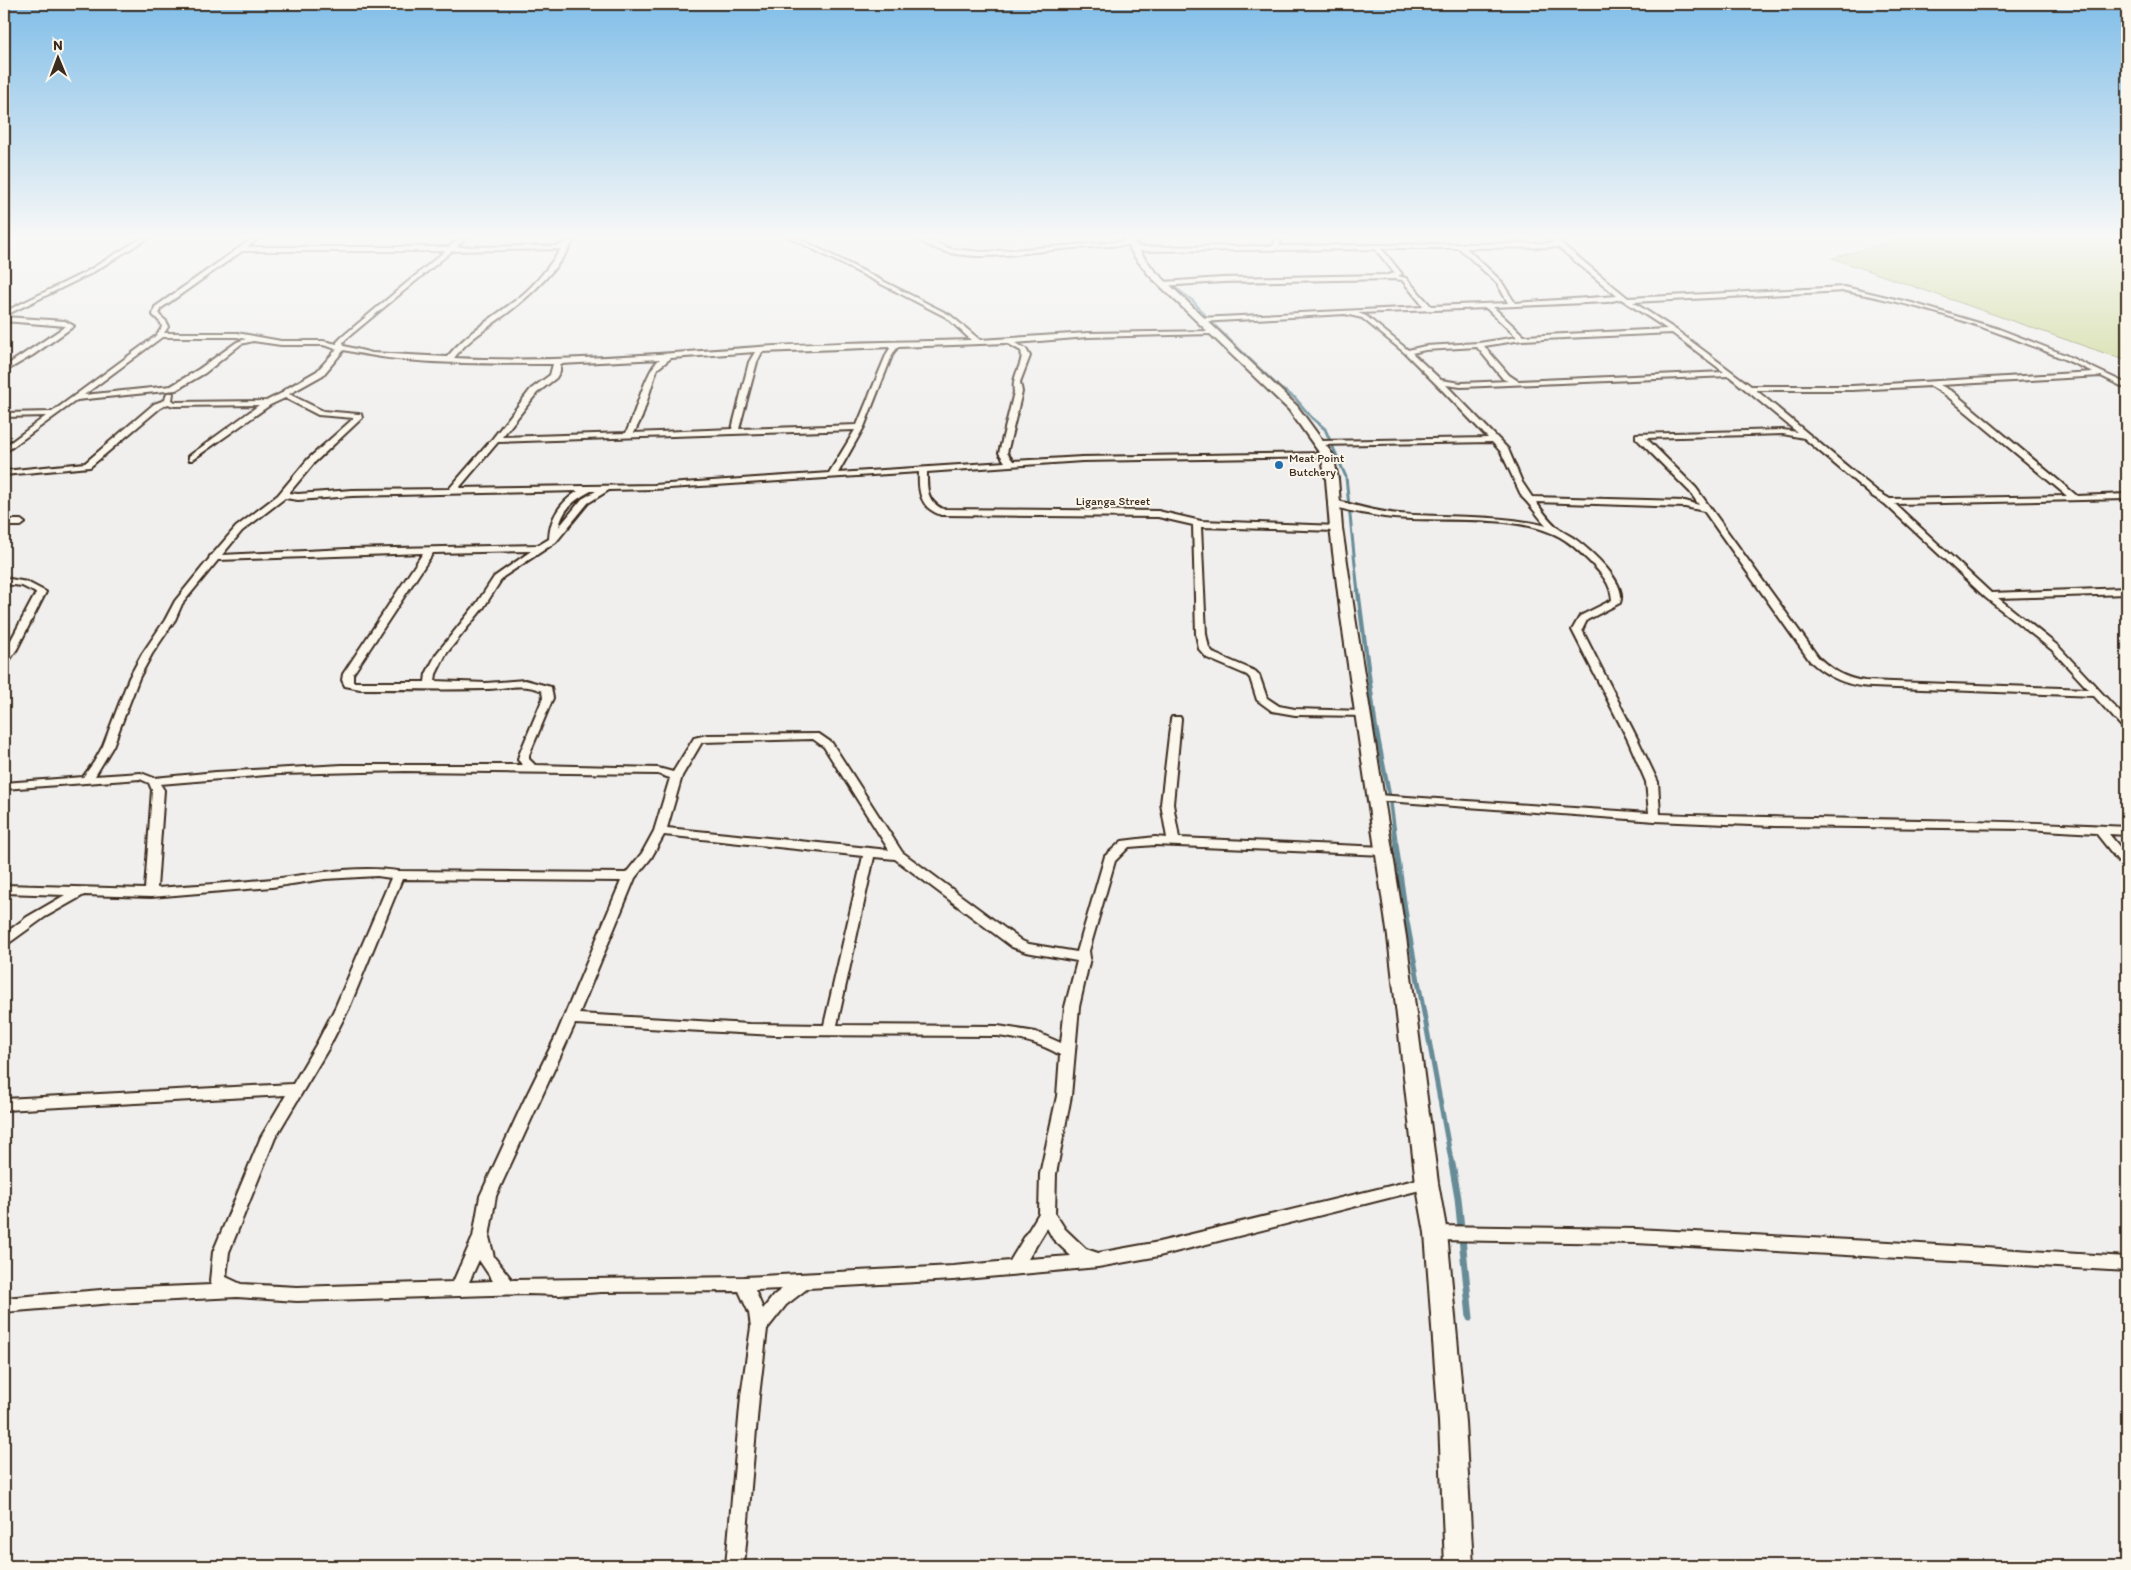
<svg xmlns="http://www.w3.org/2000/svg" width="2131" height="1570" font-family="Itim,sans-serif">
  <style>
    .green { fill: #c6d488; stroke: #807f53 }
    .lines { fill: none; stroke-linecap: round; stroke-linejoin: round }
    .stream-far4 { stroke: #688c97; stroke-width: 2.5 }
    .stream-far3 { stroke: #688c97; stroke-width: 3 }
    .stream-far2 { stroke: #688c97; stroke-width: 4.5 }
    .stream-far1 { stroke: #688c97; stroke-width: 5 }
    .stream { stroke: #688c97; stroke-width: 7 }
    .street-casing { stroke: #3b2a1e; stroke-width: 4 }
    .secondary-casing { stroke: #3b2a1e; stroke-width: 4 }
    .street { fill: #fbf7ec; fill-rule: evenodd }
    .secondary { fill: #fbf7ec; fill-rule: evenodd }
    .poi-dot { fill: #1f6fb2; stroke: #fbf7ec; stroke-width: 2 }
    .labels { text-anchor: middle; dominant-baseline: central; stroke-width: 4; stroke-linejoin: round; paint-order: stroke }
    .far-poi-label { font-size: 12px; fill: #3b2a1e; stroke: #fbf7ec; text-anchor: start }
    .far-street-label { font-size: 12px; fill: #3b2a1e; stroke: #fbf7ec }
  </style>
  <rect width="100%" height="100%" fill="#f0efee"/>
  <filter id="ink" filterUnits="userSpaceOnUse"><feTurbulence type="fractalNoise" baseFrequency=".02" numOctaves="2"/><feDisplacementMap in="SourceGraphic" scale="10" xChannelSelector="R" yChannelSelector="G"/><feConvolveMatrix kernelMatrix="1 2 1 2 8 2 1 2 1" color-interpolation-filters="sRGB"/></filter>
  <g filter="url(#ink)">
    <!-- green -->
    <path class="green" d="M1912,236H2127V361L1832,258Z"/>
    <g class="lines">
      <!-- stream-far4 -->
      <path class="stream-far4" d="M1136,236L1148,264
        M1161,277L1193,301L1212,323L1280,388L1288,393"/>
      <!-- stream-far3 -->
      <path class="stream-far3" d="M1286,392L1295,398L1311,417L1325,429L1346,477L1358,593"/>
      <!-- stream-far2 -->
      <path class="stream-far2" d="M1358,591L1375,723L1390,800L1396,845"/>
      <!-- stream-far1 -->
      <path class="stream-far1" d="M1396,844L1406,916L1452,1165"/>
      <!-- stream -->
      <path class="stream" d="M1452,1164L1458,1198L1470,1318"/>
      <!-- street casing -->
      <g class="street-casing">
        <path id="street" d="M145,236H151L90,274L4,316V312L86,272Z
          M256,236H262L247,247H449L462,236H468L456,247L556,246L564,244L570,236H576C561,265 536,291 510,311C491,326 469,338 454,358C556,363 658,354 759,347C829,342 901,342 971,340L946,317L787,236H794L950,315L980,340L1088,333L1214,331V333L1212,334L1088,337L1015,343L1026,349L1030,356L1020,382L1022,392L1007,453L1013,461L1082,457L1327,453H1330V457L1082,461L927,472C927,488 926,501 943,509L1158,511L1201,521L1339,526V530L1336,531L1201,527L1206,634L1209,648L1215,654L1255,671L1259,675L1267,698L1279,706L1295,709L1364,711L1368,712L1369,714L1368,716L1295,715L1272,711L1257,700L1250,678L1247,675L1207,658L1199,649L1196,634L1193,525L1158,517L941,515C920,508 918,491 919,472L654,489L609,490L588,503L556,542L503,577L484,607L446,654L436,674L435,681L486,683L525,680L551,687L553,698L529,755V759L535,765L658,768L673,772L694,738L707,735L819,734L832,743L902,852L1022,941L1029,944L1077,952L1105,856L1122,841L1155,837L1167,838L1161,804L1171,719L1172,717H1180L1181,719L1173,804L1179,838L1384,847L1390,851L1384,855L1155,845L1129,847L1115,861L1089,951L1090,958L1079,1007L1071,1096L1056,1174L1055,1213L1065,1229L1086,1249L1098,1253L1159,1242L1427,1177L1432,1179L1435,1183L1432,1187L1159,1256L1098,1267L953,1280L808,1288L786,1305L767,1329L759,1396L744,1566H726L741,1396L751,1327L749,1313L739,1291L601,1292L559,1295L528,1294L297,1301L237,1297L113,1303L4,1312V1298L113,1289L212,1285L210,1281L213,1252L261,1137L286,1095L4,1110V1099L293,1084L317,1043L335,1008L391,878L377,876L325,879L272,887L151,897L84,895L45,917L9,943L4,944V934L27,917L65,895L4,893V885L145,889L152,790L149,783L140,779L4,789V783L83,777L94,762L103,746L129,678L142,654L165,620L175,601L209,559L210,556L212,555L236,527L278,495L308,459L354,418L318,415L285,398L270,405L192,460H189V456L259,405L174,406L168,404L160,408L90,467L4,475V471L85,463L154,404L165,400L167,393H173L172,400L175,402L266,401L282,393L284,390L317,371L337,349L323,345H281L253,341L241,344L205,373L176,390L77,400L4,453V447L46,416L4,417V413L52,412L157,335L162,327L161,323L153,315L155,307ZM561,249C549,266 537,283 521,296C496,316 467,332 447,357L372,353L344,346L343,342L347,338L452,251ZM242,251H445L343,336L337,342V344L323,341H281L237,333H164L168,327L166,321L159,315L160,309ZM162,337H237L246,339L237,342L199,369L171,386L84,395ZM1007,343L1021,351C1025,363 1011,375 1014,392L999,453L1005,462L838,473L864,427L893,353L898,347ZM891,347L887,353L857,425L739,429L757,362L762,352ZM344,350C410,366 485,363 553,364L550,375L531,389L493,438L449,489L352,490L298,494L289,493L314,463L362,418L361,414H358L323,411L289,394L323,375ZM755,352L749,362L732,429L634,433L642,417L657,369L671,358ZM660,359C646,369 635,415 626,433L502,437L537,393L556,378L560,371V364ZM855,430L829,473L654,485L459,488L498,442ZM578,491C560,503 550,517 549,539L539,545L347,549L222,555L242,531L285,498L298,500L352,496ZM591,491H596L582,499L559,527C563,509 575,499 591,491ZM531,551L494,577L477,603L437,653L426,674L425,682H353V674L433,553ZM423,553L343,674L342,680L345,686L360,689C401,689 443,690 485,689C504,689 524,682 542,691L543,698L519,755L518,760L523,765H342L216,772L154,778L141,773L95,776L113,746L139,678L152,654L175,620L182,604L218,560ZM813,739L824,747L889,850L667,828L682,776L702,742ZM405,771L658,774L670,778L654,831L642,853L626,873L398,871C355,865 314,874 272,879C234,883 196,885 157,888L164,790L160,784L279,774ZM664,835L863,856L824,1025L749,1024L579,1014L635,878L651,858ZM874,857L895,859L1012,947L1026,952L1077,961L1065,1007L1061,1043L1036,1032L998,1026L837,1025ZM402,879L621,881L556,1036L522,1105L480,1196L473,1237L453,1282L297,1287L241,1284L226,1277L229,1252L275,1138L328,1049L349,1008ZM575,1024L775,1035L998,1036C1021,1039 1040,1043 1060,1055L1057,1096L1040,1174L1039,1213L1010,1261L953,1266L744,1277L512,1280L494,1257L489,1237L496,1196ZM1047,1228L1053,1239L1071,1256L1028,1259ZM479,1260L493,1281L469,1282ZM782,1289L774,1295L763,1309L755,1290Z
          M913,236H920L951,249L983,252L1130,241L1133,243L1130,245C1107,246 1084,247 1061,249C1015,253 954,268 913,236Z
          M1273,236H1279L1281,242L1279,246L1554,243L1546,236H1552L1628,298L1845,287L1912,303L1999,329L2063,354L2127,384V389L2101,376L1940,385L1953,392L2077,496L2127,494V499L1895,504L1991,593L2127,588V594L1998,598L2058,646L2127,720V729L2123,728L2094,696L1872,687C1847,686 1829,678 1810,661L1704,511L1685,507L1536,502C1543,512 1552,524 1562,531C1566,534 1571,536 1575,539C1590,550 1628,583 1620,603L1587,620L1582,630L1638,740L1658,782L1660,814C1816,820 1972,818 2127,827V835L2109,834L2127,856V868L2123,867L2096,833L2026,829L1774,826L1655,821L1373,800L1371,798L1373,796L1377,795L1649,813L1646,782L1628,740L1572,630L1580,616L1612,600C1611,583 1601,573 1589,561C1580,552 1571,543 1560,537C1507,509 1426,527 1367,514C1356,512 1339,510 1331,503L1335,500C1356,506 1377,512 1399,514C1448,518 1498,514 1547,526C1538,517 1531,505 1522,497L1501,452L1492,442L1317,445L1316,443L1320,441L1488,438L1444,392L1405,353L1362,318L1345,314L1199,322L1196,320L1199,318L1424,307L1402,280L1394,279L1222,282L1163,286L1160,284L1163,282L1222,278L1388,275L1395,273L1375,249L1133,251L1130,249L1133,247L1273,246L1275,242ZM1558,247L1617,296L1515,303L1501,281L1466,248ZM1381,248H1459L1497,283L1508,303L1431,306L1406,278L1398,276L1402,274ZM1845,291C1930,306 2015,336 2093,372L1852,386H1751L1676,330L1633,302ZM1621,299L1667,329L1524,336L1493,307L1607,302ZM1486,308L1517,337L1479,343L1425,346L1408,350L1366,316L1358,313ZM1672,333L1724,372L1518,381L1509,375L1484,346L1522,340ZM1477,347L1503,379L1508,381L1461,383L1441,380L1412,353L1425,350ZM1729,376L1797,432L1783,430L1636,434V438L1690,492L1699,505L1685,501L1532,497L1522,482L1508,449L1446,385L1461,387ZM1931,386L1947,396L2067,496L1890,499L1878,492L1756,390H1852ZM1783,434L1804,438L1872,496L1885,504L1986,598L2052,650L2088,689L1865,681C1845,679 1832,670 1818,657L1696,488L1646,438Z
          M4,317L65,321L74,326L33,355L4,372V367L66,326L4,321Z
          M4,520H21L25,523L21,526H4Z
          M4,578L27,582L46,592L17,649L8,662L4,663V653L36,593L22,586L4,584Z
          M1436,1226L1636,1229L1889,1242L2127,1257V1271L1636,1243L1436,1240L1430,1238L1428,1233L1430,1228Z"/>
      </g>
      <!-- secondary casing -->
      <g class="secondary-casing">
        <path id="secondary" d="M1123,236H1131L1142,255L1155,271L1297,406L1333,455L1338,479L1342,528L1355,617L1406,937L1438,1183L1447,1233L1465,1422L1473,1566H1445L1439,1422L1425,1233L1416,1183L1388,937L1341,617L1330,528L1326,479L1321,455L1289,410L1149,275L1134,256Z"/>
      </g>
      <!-- street -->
      <use href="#street" class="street"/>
      <!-- secondary -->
      <use href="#secondary" class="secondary"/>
    </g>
  </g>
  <!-- sky -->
  <linearGradient id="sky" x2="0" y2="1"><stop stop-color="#81bee8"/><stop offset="0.52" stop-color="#f8f8f7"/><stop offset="1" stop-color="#f8f8f7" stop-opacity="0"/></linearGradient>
  <rect width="2131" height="455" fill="url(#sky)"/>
  <!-- markers -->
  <circle class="poi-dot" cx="1279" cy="465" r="5"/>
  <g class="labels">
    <!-- far-poi labels -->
    <g class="far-poi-label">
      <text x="1289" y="458">Meat Point<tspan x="1289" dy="14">Butchery</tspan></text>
    </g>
    <!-- far-street labels -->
    <g class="far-street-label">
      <text x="1113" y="501">Liganga Street</text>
    </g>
  </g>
  <!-- margin -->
  <rect width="2131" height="1570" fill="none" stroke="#fbf7ec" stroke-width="20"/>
  <rect x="10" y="10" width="2111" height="1550" fill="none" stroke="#3b2a1e" stroke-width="2" filter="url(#ink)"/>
  <!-- north arrow -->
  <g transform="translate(58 58) rotate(359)" stroke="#fbf7ec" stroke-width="4" paint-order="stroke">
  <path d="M0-4L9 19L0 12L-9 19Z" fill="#3b2a1e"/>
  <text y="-8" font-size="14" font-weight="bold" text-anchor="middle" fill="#3b2a1e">N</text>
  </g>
</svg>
